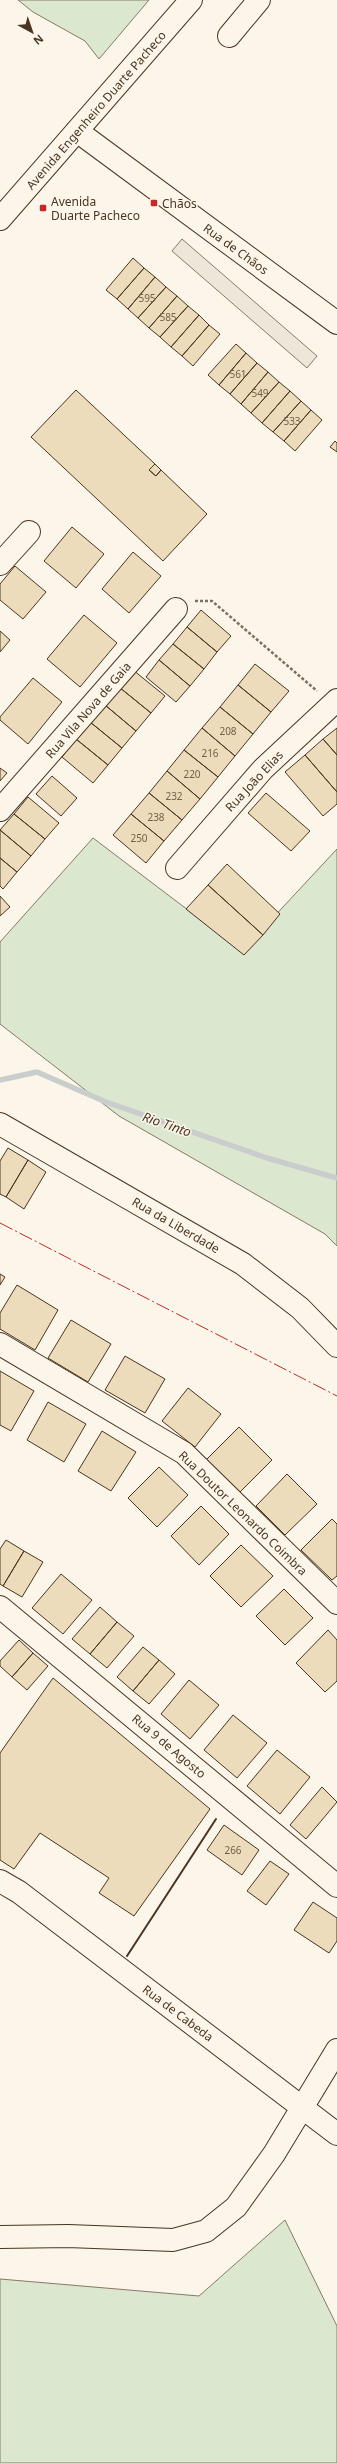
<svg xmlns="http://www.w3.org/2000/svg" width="337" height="2463" font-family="'Noto Sans',sans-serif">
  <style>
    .green { fill: #dce7d0; stroke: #887966 }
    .parking { fill: #ede7d9; stroke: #887966 }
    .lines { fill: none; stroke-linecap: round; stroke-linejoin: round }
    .stream { stroke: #c9cecd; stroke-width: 5.5 }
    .building { fill: #ecdcbc; stroke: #4a3520 }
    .minor-casing { stroke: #4a3520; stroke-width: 24 }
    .major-casing { stroke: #4a3520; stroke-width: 24 }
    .path { stroke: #7f6f5c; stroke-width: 2.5; stroke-dasharray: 3 2; stroke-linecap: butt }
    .minor { stroke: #fbf6e9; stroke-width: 22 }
    .major { stroke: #fbf6e9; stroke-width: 22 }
    .wall { stroke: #4a3520; stroke-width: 2 }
    .power { stroke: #c62828; stroke-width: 1; stroke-dasharray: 14 3 2 3; stroke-linecap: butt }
    .poi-dot { fill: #c62828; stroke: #fbf6e9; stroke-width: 1.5 }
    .labels { text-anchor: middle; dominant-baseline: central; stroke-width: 3; stroke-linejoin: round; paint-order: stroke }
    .number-label { font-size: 10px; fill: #725f47 }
    .street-label { font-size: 12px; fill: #4a3520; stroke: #fbf6e9 }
    .poi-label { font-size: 12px; fill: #4a3520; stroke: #fbf6e9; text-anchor: start }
    .water-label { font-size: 13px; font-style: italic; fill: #4a3520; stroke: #fbf6e9 }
  </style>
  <rect width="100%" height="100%" fill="#fbf6e9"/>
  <!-- green -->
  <path class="green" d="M18,0H149L99,59L85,41L33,12Z
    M93,838L242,951L337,849V1246L325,1234L119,1116L0,1024V942Z
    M285,2220L337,2326V2463H0V2279L199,2296Z"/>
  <!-- parking -->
  <path class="parking" d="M182,239L317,356L307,368L172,251Z"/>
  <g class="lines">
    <!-- stream -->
    <path class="stream" d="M0,1080L37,1072L106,1102L267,1158L337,1178"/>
  </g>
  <!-- building -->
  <path class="building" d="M133,258L144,268L117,299L106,290Z
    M144,268L155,277L128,309L117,299Z
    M155,277L166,287L138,318L128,309Z
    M166,287L177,296L149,328L138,318Z
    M177,296L188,306L160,337L149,328Z
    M188,306L199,315L171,347L160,337Z
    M199,315L209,325L182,356L171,347Z
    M209,325L220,334L193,366L182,356Z
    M236,344L246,353L219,385L208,375Z
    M246,353L257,363L230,394L219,385Z
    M257,363L268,372L241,404L230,394Z
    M268,372L279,382L251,413L241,404Z
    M279,382L290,391L262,423L251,413Z
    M76,390L155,464L149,470L156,476L161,470L207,514L163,561L31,437Z
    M290,391L301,401L273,432L262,423Z
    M301,401L311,410L284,441L273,432Z
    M311,410L322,420L295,451L284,441Z
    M335,441L337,443V452L330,447Z
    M155,464L161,470L156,476L149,470Z
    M72,527L104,554L76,588L44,561Z
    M133,552L161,576L129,613L102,589Z
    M15,566L46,592L23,619L0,600V584Z
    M201,610L231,636L217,652L187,627Z
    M84,615L117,643L80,687L47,659Z
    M187,627L217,652L204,669L173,644Z
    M0,631L10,640L0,652Z
    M173,644L204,669L190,686L159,660Z
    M159,660L190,686L176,702L146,677Z
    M255,664L289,691L271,712L238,685Z
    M133,670L165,696L151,713L119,687Z
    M33,678L62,702L28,744L0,720V717Z
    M238,685L271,712L253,734L220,707Z
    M119,687L151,713L136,731L105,705Z
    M105,705L136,731L122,748L90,722Z
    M220,707L253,734L235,756L202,728Z
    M90,722L122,748L108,765L76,739Z
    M202,728L235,756L218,777L184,750Z
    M337,728V755L323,739Z
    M76,739L108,765L93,783L62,757Z
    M323,739L337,755V792L305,755Z
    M184,750L218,777L200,799L167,771Z
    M305,755L337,792V804L323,816L285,772Z
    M0,768L7,773L0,781Z
    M167,771L200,799L182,820L149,793Z
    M52,776L77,798L61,816L36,794Z
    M149,793L182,820L164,841L131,814Z
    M266,793L310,831L291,851L248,813Z
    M28,797L59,823L45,839L14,814Z
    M14,814L45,839L31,856L0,830Z
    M131,814L164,841L146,863L113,835Z
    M0,830L31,856L17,872L0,858Z
    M0,858L17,872L3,889L0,886Z
    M227,864L280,914L263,935L208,885Z
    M208,885L263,935L244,955L186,909Z
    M0,896L10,907L0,916Z
    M8,1148L28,1160L6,1197L0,1194V1161Z
    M28,1160L46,1172L24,1209L6,1197Z
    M0,1274L5,1277L0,1285Z
    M17,1285L58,1310L35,1350L0,1329V1313Z
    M71,1320L111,1344L88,1382L48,1358Z
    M125,1356L165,1379L145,1413L105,1390Z
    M0,1371L34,1391L11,1431L0,1425Z
    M188,1388L221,1414L195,1447L162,1421Z
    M48,1402L86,1424L64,1462L27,1440Z
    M239,1427L272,1460L239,1493L206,1460Z
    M102,1431L136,1452L111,1491L78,1471Z
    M159,1467L188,1495L157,1527L128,1498Z
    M287,1474L317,1504L285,1535L256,1506Z
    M201,1506L229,1534L199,1565L171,1536Z
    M332,1519L337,1524V1576L332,1580L301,1550Z
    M6,1540L24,1551L3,1586L0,1584V1549Z
    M241,1545L273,1576L241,1607L210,1576Z
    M24,1551L43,1562L22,1597L3,1586Z
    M61,1574L92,1600L63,1634L32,1608Z
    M284,1589L313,1618L285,1645L256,1616Z
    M100,1607L117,1622L90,1654L72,1639Z
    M117,1622L134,1636L107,1668L90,1654Z
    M328,1630L337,1640V1681L325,1692L296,1663Z
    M19,1640L33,1653L12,1677L0,1666V1661Z
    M143,1647L159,1660L133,1691L117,1677Z
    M33,1653L48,1666L27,1690L12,1677Z
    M159,1660L175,1674L149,1704L133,1691Z
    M53,1678L210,1809L134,1916L99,1893L109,1878L40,1833L14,1869L0,1860V1753Z
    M189,1680L219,1705L190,1739L161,1714Z
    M233,1715L267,1743L237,1778L204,1750Z
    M277,1750L310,1777L280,1814L247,1786Z
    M322,1787L337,1802L306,1839L290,1825Z
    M224,1825L259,1850L242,1875L207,1850Z
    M270,1861L289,1874L266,1905L247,1891Z
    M313,1902L337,1918V1941L329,1953L294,1930Z"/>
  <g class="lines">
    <!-- minor casing -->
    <g class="minor-casing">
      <path id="minor" d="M229,36L259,0
        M77,131L337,323
        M0,564L29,532
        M0,810L176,609
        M177,868L263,769L337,700
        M0,1124L243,1264L300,1308L337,1346
        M0,1344L184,1453L337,1603
        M0,1607L337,1886
        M0,1881L19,1892L337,2134
        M0,2237L68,2236L173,2240L206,2231L236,2207L274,2154L337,2050"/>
    </g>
    <!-- major casing -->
    <g class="major-casing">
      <path id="major" d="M0,219L191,0"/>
    </g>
    <!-- path -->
    <path class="path" d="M195,601H212L317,691"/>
    <!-- minor -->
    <use href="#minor" class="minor"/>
    <!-- major -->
    <use href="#major" class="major"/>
    <!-- wall -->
    <path class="wall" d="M127,1956L216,1819"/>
    <!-- power -->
    <path class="power" d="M0,1223L337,1396"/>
  </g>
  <!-- markers -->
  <g class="poi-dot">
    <rect x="150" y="199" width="8" height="8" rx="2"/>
    <rect x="39" y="204" width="8" height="8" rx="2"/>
  </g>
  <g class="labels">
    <!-- number labels -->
    <g class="number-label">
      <text x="147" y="298">595</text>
      <text x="168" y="317">585</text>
      <text x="238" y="374">561</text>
      <text x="260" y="393">549</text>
      <text x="292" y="421">533</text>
      <text x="228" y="731">208</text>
      <text x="210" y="753">216</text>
      <text x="192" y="774">220</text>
      <text x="174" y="796">232</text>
      <text x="156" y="817">238</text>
      <text x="139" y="838">250</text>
      <text x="233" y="1850">266</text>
    </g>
    <!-- street labels -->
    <g class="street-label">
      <text transform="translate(96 110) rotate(-49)">Avenida Engenheiro Duarte Pacheco</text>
      <text transform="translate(236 249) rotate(36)">Rua de Chãos</text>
      <text transform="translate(88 710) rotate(-49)">Rua Vila Nova de Gaia</text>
      <text transform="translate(254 781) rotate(-47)">Rua João Elias</text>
      <text transform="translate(176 1225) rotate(30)">Rua da Liberdade</text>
      <text transform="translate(243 1513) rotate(44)">Rua Doutor Leonardo Coimbra</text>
      <text transform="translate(169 1746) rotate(40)">Rua 9 de Agosto</text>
      <text transform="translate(178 2013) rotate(37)">Rua de Cabeda</text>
    </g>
    <!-- poi labels -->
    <g class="poi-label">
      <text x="51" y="201">Avenida<tspan x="51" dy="14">Duarte Pacheco</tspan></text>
      <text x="162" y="203">Chãos</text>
    </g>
    <!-- water labels -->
    <g class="water-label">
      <text transform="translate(167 1124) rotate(19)">Rio Tinto</text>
    </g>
  </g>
  <!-- north arrow -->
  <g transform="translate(32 32) rotate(140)" stroke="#fbf6e9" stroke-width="3" paint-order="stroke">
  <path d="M0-3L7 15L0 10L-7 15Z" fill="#4a3520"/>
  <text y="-6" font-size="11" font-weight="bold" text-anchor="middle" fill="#4a3520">N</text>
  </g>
</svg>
